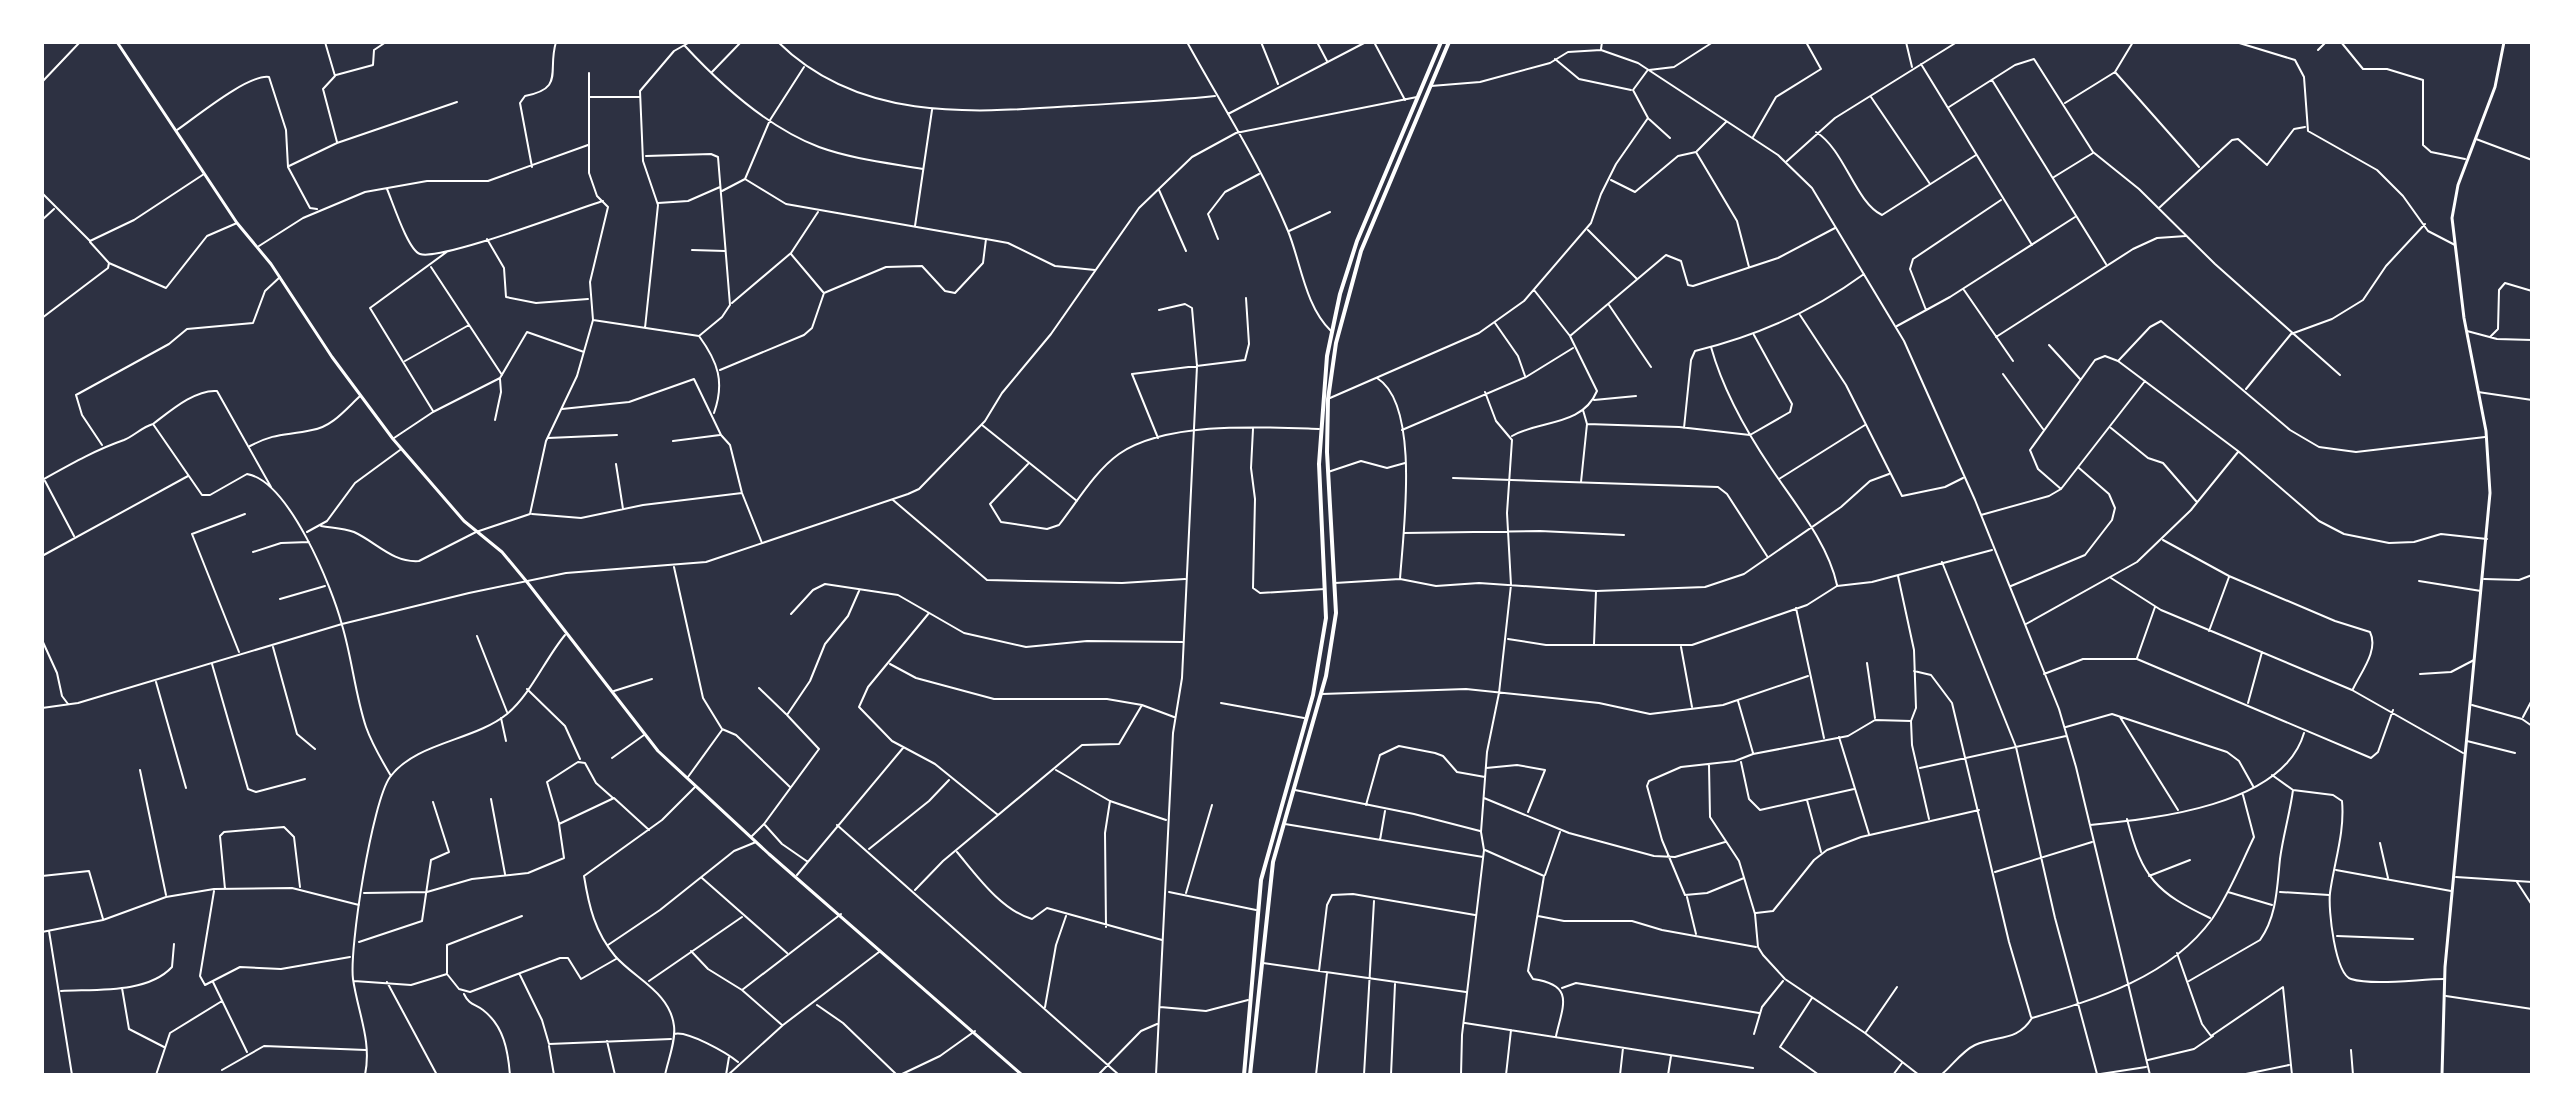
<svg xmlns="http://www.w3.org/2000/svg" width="2574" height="1117" font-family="Poppins,sans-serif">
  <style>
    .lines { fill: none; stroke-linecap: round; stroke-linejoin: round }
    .minor { stroke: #fff; stroke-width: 2 }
    .tertiary { stroke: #fff; stroke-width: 3 }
    .primary { stroke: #fff; stroke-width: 4 }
  </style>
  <rect width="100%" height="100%" fill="#2d3142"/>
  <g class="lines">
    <!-- minor -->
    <path class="minor" d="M325,42L335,76L323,89L337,142
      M778,42C859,122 970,113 1074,106C1121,103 1168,101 1215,96
      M1187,42C1221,104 1261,165 1288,231C1301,263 1305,306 1331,331
      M1261,42L1278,84
      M1317,42L1327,61
      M1374,42L1405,100
      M1906,42L1912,67
      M2236,42L2295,60L2304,77L2308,131L2377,170L2403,196L2428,231L2455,245
      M2341,42L2363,69H2387L2423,80V145L2431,152L2465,159
      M685,46C721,85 769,128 819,147C852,159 889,163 923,169
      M1601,49L1602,42
      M2318,50L2326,42
      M1555,59L1579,79L1631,90
      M1921,64L2032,245
      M1649,70L1674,67L1713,42
      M712,72L741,42
      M2115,72L2199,167
      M336,75L373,65L374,50L386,42
      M1992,80L2106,264
      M42,82L80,42
      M1431,86L1480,82L1550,63L1568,52L1601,50L1638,63L1778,155L1812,188L1904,341L1975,500L2059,709L2076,767L2150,1075
      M590,97H639
      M1871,97L1930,184
      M2065,103L2115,72L2133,42
      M1949,107L2015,65L2034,59L2093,152L2139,189L2215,264L2340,375
      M1228,114L1366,42
      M1649,119L1670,138
      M177,130C196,117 248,74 269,77L286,130L288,167L310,208L317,209
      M1816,132C1845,150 1855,202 1882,215L1976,155
      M1753,137L1776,97L1821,69L1806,42
      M2476,139L2532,160
      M1697,151L1726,122
      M646,156L711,154L718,157L730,305L722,317L699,336
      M1787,161L1835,118L1957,42
      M289,166L337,143L457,102
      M532,167L520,103L525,96C565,88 547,72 556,42
      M2054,177L2093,153
      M745,179L786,204L985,239
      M1611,180L1635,192L1678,156L1696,152L1737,221L1749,267
      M387,189C393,203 408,250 420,254C441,261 574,210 603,201
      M1159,190L1186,251
      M722,191L745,179L770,120L804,67
      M42,193L90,241L134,220L204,174
      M658,203L688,201L720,187
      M2159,208L2232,140L2238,139L2267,165L2294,129L2305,127
      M42,220L54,209
      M915,226L932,110
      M1588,230L1637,279
      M1289,231L1330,212
      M487,239L504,268L506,297L536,303L588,299
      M1218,239L1208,214L1225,192L1259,174
      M259,246L303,218L365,192L427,181H488L588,145
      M692,250L725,251
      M791,254L823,292
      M109,263L166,288L207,236L237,223
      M431,267L502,375
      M1964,290L2013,361
      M732,303L791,253L818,212
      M1609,305L1651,367
      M1926,310L1910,269L1913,259L2001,200
      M1800,315L1846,385L1902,496L1945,487L1963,478
      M42,318L108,268L109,263L90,242
      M593,320L699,336C718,362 725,382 714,413
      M1495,323L1518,356L1525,376
      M1897,326L1950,297L2075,217
      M645,328L658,205L643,161L640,91L674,51L690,42
      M2467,331L2497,339L2532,340
      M1570,336L1666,255L1681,261L1688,285L1693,286L1778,258L1835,228
      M1996,337L2133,249L2157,238L2186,236
      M2490,337L2498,329L2499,290L2505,283L2532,291
      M2049,345L2080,379
      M1711,347C1723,390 1746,431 1771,468C1795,504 1828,543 1837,585
      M2119,360L2150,327L2161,321L2290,430L2319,447L2356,452L2485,437
      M405,361L469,325
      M720,370L804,335L812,328L824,293L886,267L922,266L945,291L955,293L983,263L986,239L1008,243L1055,266L1095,270
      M2003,374L2043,429
      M1377,378C1421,405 1403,533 1400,579
      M2246,389L2291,334L2332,319L2363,300L2386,266L2425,224
      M2478,392L2532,400
      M1330,398L1479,333L1524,301L1591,223L1601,194L1616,164L1648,118L1633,90L1647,71
      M1594,400L1636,396
      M562,409L629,402L694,379L721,435L730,445L742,493L762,543
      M433,411L370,308L448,251
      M495,420L501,392L500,379
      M153,424C169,412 195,389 217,391L271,487
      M1587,424L1679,427L1750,435L1790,412L1792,404L1754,335
      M982,425L1077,501
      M1684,428L1691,360L1695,351C1757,336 1812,312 1864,274
      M2111,428L2148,458L2163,463L2196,501
      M1253,429L1251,468L1255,499L1253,588L1260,593L1325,589
      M1402,430L1526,377L1573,348
      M1512,436C1539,420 1582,427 1597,391L1570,336L1534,290
      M394,438L433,412L500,378L527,332L584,352
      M548,438L617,435
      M1158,438L1132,374L1245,360L1249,344L1246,298
      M673,441L720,435
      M102,445L82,415L76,395L169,344L187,329L253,323L265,291L280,277
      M250,446C277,432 285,436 312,430C332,427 346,409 360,396
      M616,464L623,509
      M1028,464L990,504L1001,522L1047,529L1059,525C1077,502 1095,471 1119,454C1167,421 1263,427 1319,429
      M1328,472L1361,461L1387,468L1405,463
      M1453,478L1718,487L1727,494L1767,556
      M1779,479L1865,425
      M42,480C69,465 95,450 124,440C134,436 142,427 153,424L202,495H210L247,474C289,481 332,587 342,625C352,658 355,694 366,727C372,744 382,761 391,776
      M45,481L74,536
      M1581,482L1587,424L1583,410
      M2061,489L2038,469L2030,450L2095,360L2105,356L2118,361L2238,451L2319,521L2344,534L2389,543L2414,542L2441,534L2487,539
      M893,500L987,580L1122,583L1185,579
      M532,514L581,518L643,505L742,493
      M1981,515L2049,496L2061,489L2145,381
      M321,526C333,528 343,528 354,532C376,542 393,563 419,561L476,532L530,514L546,441L577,376L593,320L590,282L608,207L597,196L589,173V73
      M307,532L327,521L355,483L400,450
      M1404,533L1540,531L1624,535
      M2163,540L2229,576L2335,621L2370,632C2379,650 2361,672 2353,689
      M253,552L281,543L309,542
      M42,556L188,476
      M1942,562L2016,747L2055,918L2097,1074
      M674,567L703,698L722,729L736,735L790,787
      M1898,576L1914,650L1916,708L1911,721L1912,745L1929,819
      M2531,577L2532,588
      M2111,578L2161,610L2352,690L2463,753
      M2484,579L2519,580L2532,575
      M2419,581L2481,591
      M1335,583L1400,579L1436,586L1479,583L1596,591L1705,587L1744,574L1841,507L1870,481L1889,474
      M2011,586L2085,555L2112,520L2115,508L2109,494L2079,468
      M280,599L325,586
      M1796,608L1824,738
      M929,613L868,687L859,707L892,741L935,764L998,815
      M791,614L813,590L825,584L898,595L964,633L1026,647L1087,641L1182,642
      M2026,624L2137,562L2191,510L2238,452
      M2209,631L2229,577
      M477,636L507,712
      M1508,639L1546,645H1692L1807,605L1837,586L1872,582L1992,550
      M42,640L57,673L62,696L68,704
      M1594,644L1596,591
      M273,647L297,734L315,749
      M1681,647L1692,707
      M239,652L192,534L245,514
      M2137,658L2155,607
      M1867,663L1875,718
      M212,664L248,789L256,792L305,779
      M890,664L916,678L994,699H1107L1142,705L1174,717
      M1914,671L1931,675L1952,703L2009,942L2031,1017
      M2044,674L2083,659H2137L2371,758L2378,752L2393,710
      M2420,674L2451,672L2474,660
      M156,682L186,788
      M759,688L786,714
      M527,689L565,726L580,759
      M614,691L652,679
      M1322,694L1466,689L1599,703L1650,714L1723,705L1808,676
      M1738,701L1753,753
      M1221,703L1304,718
      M2248,703L2262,652
      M2472,705L2522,719L2532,726
      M42,708L78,703L342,624L469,593L566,573L706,562L908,494L919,489L985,421L1002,393L1051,334L1139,208L1192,157L1236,133L1417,97
      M2120,717L2178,810
      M2523,717L2532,700
      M501,718L506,741
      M2066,727L2112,714L2227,752L2239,761L2253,786
      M1839,737L1869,834
      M2467,741L2515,753
      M612,758L644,735
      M1741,762L1749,799L1760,810L1854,789
      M1709,765L1710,817L1739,861L1755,914L1758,947L1763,955L1785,979L1865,1033L1919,1075
      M1486,768L1517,765L1545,770L1528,812
      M1920,768L2066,736
      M140,770L166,895
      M1056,770L1110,801L1166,820
      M688,777L722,730
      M1295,790L1414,814L1480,831
      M2293,790L2333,795L2342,801C2345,832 2334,863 2330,893C2328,909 2335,974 2351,979C2374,986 2419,979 2444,979
      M1484,798L1569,833L1654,856L1675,857L1725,842
      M491,799L505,874
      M1807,800L1821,852
      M1366,805L1380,755L1399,746L1435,753L1443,756L1457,772L1485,777
      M2127,819C2142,878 2157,893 2210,918
      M559,823L547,782L578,762L585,763L596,783L613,798
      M1285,824L1483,857
      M765,825L782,844L808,862
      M837,825L1119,1075
      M2090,825C2153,819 2283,806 2304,733
      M752,836L764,824L819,749L787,715L810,681L825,644L848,616L859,591
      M1380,840L1385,811
      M2380,843L2388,878
      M869,849L929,801L949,780
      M1485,850L1544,876L1528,971L1533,979C1575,985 1563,1005 1556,1036
      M957,852C977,876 1001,910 1032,919L1047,908L1162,940
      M2336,870L2451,891
      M1995,872L2092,842
      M797,875L903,748
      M1545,875L1560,832
      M42,876L89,871L103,919
      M2149,876L2190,860
      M2456,877L2532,882
      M702,878L787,953
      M1744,878L1707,893L1685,895L1662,840L1647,786L1649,781L1681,767L1735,761L1753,754L1848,736L1875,720L1911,721
      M2517,882L2532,905
      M225,889L220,836L224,832L284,827L294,837L300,887
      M915,890L943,861L1082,745L1119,744L1142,705
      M214,891L200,976L205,985L240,967L281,969L350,957
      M1169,892L1256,910
      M2228,892L2272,905
      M2280,892L2329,895
      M364,893L427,892L472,879L528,873L564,858L559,824L614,798L649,830
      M1186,893L1212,805
      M1687,897L1696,934
      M1756,913L1773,911L1814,860L1827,850L1861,837L1979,810
      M1538,916L1564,921H1632L1662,930L1756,947
      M1106,927L1105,833L1110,801
      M49,931L72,1075
      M42,932L103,920L166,897L214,889L292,888L359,905
      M2337,936L2413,939
      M359,942L422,921L431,860L449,852L433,802
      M608,945L660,910L734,851L756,842
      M691,951L708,969L742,990L782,1025
      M2177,953L2202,1024L2211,1036L2283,987L2292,1075
      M1263,963L1466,992
      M1319,971L1327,905L1332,895L1353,894L1475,915
      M447,973V945L522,916
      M520,975L542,1020L549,1044L671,1039
      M354,981L411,985L447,974L459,989L470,992L560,958H568L581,979L616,959
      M649,981L742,917
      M2189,981L2260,940C2277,916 2277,887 2280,859C2283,836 2290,813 2293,790L2272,775
      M213,982L247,1052
      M387,982L437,1075
      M122,988L129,1029L164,1047
      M1562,988L1576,983L1759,1013
      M742,990L841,914
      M61,991C95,989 147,994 172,967L174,944
      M464,994C469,1005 475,1004 483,1010C504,1026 508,1051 510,1075
      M2446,996L2532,1009
      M1812,998L1780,1047L1819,1075
      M817,1005L843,1023L897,1075
      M1045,1007L1056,945L1066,916
      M1160,1007L1206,1011L1248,1000
      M1465,1023L1753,1068
      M1866,1032L1897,987
      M674,1034C687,1030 727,1053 738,1062
      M1754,1034L1762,1007L1783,981
      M607,1041L615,1075
      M42,1045L43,1046
      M549,1046L554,1075
      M2351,1050L2353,1075
      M2148,1060L2194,1049L2213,1036
      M222,1070L264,1046L366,1050
      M156,1075L170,1033L222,1001
      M365,1075C372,1041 358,1013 353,979C349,949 372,802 390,777C416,742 474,741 507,714C531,694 545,659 565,635
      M665,1075C668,1060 676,1041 674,1026C670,992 635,979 615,956C595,932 589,907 584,876L662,820L695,787
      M726,1075L729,1057
      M728,1075L783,1025L879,952
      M900,1075L940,1056L975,1031
      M1098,1075L1141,1031L1157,1024
      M1156,1075L1173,733L1182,678L1197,366L1192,308L1185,304L1159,310
      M1316,1075L1327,973
      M1364,1075L1374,901
      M1391,1075L1395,984
      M1461,1075L1462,1035L1484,850L1481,832L1487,752L1499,693L1511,585L1507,513L1512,440L1496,421L1485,392
      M1506,1075L1511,1030
      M1620,1075L1623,1048
      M1668,1075L1671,1056
      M1893,1075L1902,1063
      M1941,1075C1952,1066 1962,1051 1975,1045C1998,1035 2017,1042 2032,1018C2097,999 2170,977 2212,919C2229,894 2241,864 2254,837L2243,795
      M2094,1075L2146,1067
      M2241,1075L2289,1065"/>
    <!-- tertiary -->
    <path class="tertiary" d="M117,42L237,223L271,264L332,357L393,439L464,521L502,552L527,582L658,751L769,854L1022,1075
      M2442,1075L2445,967L2490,493L2486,431L2464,318L2452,218L2458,185L2495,87L2504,42"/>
    <!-- primary -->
    <path class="primary" d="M1244,1075L1261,880L1313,695L1326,618L1319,464L1327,356L1340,294L1357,241L1441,42
      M1250,1075L1273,862L1326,676L1336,613L1327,452L1328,399L1336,343L1361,251L1449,42"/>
  </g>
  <!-- border -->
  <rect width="2574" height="1117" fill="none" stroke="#ffffff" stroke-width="88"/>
</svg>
